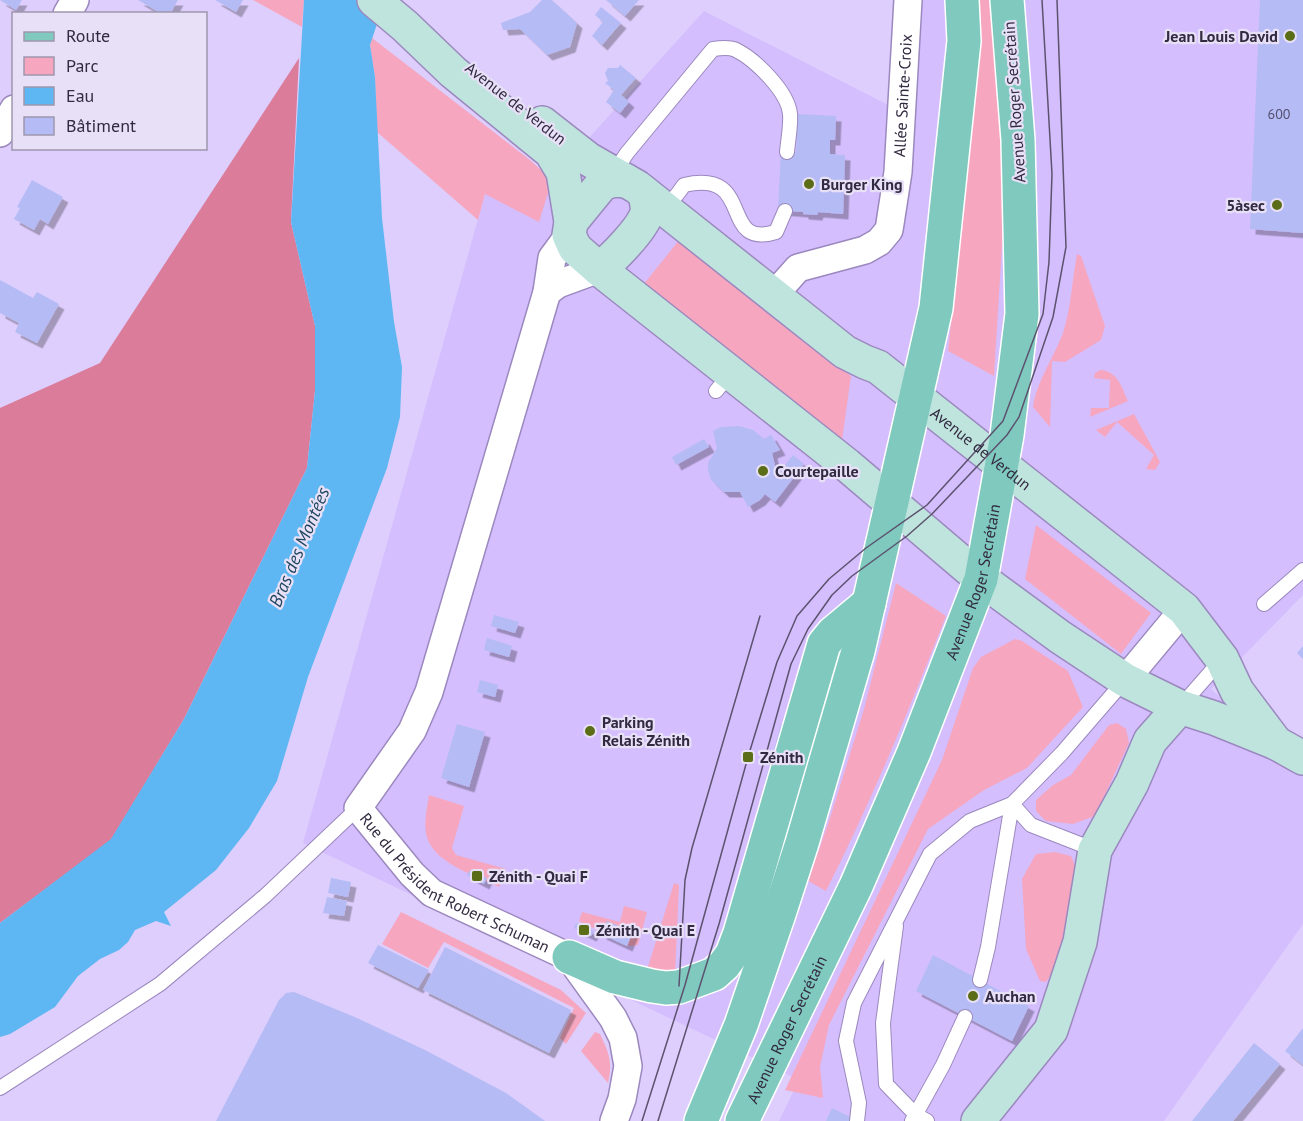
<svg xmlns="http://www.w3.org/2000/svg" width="1303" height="1121" font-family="'PT Sans',sans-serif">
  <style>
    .built { fill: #d4befe }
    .green { fill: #f6a7bf }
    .forest { fill: #da7c9a }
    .water { fill: #5eb7f2 }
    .building { fill: #b5bbf4; filter: url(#shadow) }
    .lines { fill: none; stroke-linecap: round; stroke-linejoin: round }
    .lane-casing { stroke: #9b88be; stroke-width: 16 }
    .street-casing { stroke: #9b88be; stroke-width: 30 }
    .secondary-casing { stroke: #9b88be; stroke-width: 36 }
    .primary-casing { stroke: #fff; stroke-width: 36 }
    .lane { stroke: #fff; stroke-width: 14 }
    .street { stroke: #fff; stroke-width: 27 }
    .secondary { stroke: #bfe4de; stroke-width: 33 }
    .primary { stroke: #7fc9be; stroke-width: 33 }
    .tram { stroke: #5c526e; stroke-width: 1.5 }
    .poi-dot { fill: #5c6d18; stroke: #e7e0f7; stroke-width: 2 }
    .labels { text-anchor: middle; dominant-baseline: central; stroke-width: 4.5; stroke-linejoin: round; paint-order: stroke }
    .number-label { font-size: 14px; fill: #534e6d }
    .poi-label { font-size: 16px; font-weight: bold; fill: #322a40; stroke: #e7e0f7; text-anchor: start }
    .street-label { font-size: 16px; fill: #322a40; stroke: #e7e0f7 }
    .water-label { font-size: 18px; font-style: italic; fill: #1f455e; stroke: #e7e0f7 }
  </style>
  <defs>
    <filter id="shadow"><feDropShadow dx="5.5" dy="5.5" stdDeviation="0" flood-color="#0004"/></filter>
  </defs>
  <rect width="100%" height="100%" fill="#decefd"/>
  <!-- built -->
  <path class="built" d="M907,0H1303V595L1211,689L1303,773V924L1164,1121H779L799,1080L303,843L485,194L539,193L704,11L894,108Z"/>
  <!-- green -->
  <path class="green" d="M253,0H304L302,27Z
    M979,0H991L999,97L1004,213L994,376L948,351L981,40Z
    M372,38L530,160L552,180L539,222L485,194L478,220L377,132L375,78L370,45Z
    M680,239L851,376L842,440L643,285Z
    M1077,254L1081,256L1105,326L1101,340L1065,362L1052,361L1050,427L1033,407C1036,383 1054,357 1063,333C1071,309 1072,280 1077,254Z
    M1100,370C1118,371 1122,388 1128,401L1090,417L1091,408H1109L1110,380L1094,378L1095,373Z
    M1134,414L1160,462L1155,470L1146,469L1154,455L1117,422L1105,437L1096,430Z
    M1036,525L1151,613L1121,654L1025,579Z
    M896,583L946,616C909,710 872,800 826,891L808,881L830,818L864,709Z
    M1015,639L1022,641L1068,671L1083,707L1027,768L984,790L928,829L829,1025L820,1067L823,1098L785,1090L942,760L973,668L981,657Z
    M1117,723L1126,729L1129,743L1095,816L1073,824L1046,821L1036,811V800L1053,785L1071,775L1109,725Z
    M429,795L464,806L452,848L456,855L506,869L499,887C475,875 431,863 426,833C424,820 427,808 429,795Z
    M1055,852L1071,856L1078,872L1072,909L1054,970L1046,982L1040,981L1026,949L1022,879L1036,854Z
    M674,883L679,885L675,975L647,970Z
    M624,906L647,912L638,945L630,946L579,921L582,912L620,922Z
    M401,912L561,990L586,1013L566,1044L560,1038L574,1008L444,942L428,968L382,944Z
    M595,1032L600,1034C609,1053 613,1062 608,1083L581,1051Z"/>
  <!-- forest -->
  <path class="forest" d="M299,58L291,222L315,326V391L307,468L184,719L111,840L0,923V408L100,363Z"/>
  <!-- water -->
  <path class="water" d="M304,0H385L370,45L375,77L382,218L394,322L402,367L400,417L387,468L308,677L277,781L249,828L216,870L164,912L171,926L156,921L135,930L128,942L119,950L100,959L78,976L55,1007L10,1034L0,1037V923L111,839L184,719L307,468L315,391V326L291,222Z"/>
  <!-- building -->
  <path class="building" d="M0,0H22L16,10Z
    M138,0H178L170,14H162Z
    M215,0H243L236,12Z
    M542,0H552L577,23L570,47L547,55L520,29L503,30L501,23L530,12Z
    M606,0H639L625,16Z
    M1260,0H1303V233L1250,229Z
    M601,7L621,23L602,45L592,36L603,22L595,15Z
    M620,65L636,78L621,95L629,102L620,113L606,102L614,90L605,83L608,81L605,73L608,68H618Z
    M798,114L836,116L835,140H830V154L845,155L843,214L818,212L817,215L803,214V212L778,210L781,151L796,152Z
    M32,180L63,197L48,224L40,219L34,230L14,219L20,208L17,207Z
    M0,280L33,298L37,292L59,304L37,343L15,332L19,323L0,313Z
    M739,426L753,430L764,439L771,435L780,450L772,453L775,466L774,479L793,455L804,464L775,502L765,494L760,500L748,507L740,492H724L711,480L708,470V463L717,448L713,431L721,427Z
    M704,439L709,447L676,465L672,457Z
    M494,615L519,622L515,633L491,626Z
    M487,638L512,646L509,657L484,650Z
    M1303,646V659L1297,653Z
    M480,680L498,685L495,697L477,692Z
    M457,724L485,732L469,787L441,778Z
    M781,724L790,727L773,786L764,784Z
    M470,870L487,878L484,884L467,875Z
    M331,878L351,882L348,897L328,893Z
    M327,897L347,901L344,916L323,913Z
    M607,921L633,932L627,946L601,934Z
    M576,923L594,931L591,936L574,928Z
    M378,945L429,970L418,988L368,963Z
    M445,947L571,1010L549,1053L423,990Z
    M933,955L1029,1006L1012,1041L916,991Z
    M294,992L357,1018L425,1050L506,1093L545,1121H216L279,1000L286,993Z
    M1303,1028V1065L1285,1051Z
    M1254,1043L1280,1064L1233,1121H1192Z
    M832,1108L858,1121H826Z"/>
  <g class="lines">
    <!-- lane casing -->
    <g class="lane-casing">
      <path id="lane" d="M618,174L619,165L627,153L713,49C720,48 730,47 736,50C756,60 788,92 790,114C791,126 788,140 787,152
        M661,204C672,204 678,193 684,185C756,168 718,250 776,232L785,211
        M716,391L731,373
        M1264,604L1303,570
        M1180,707L1222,659
        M896,926L883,1023L886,1084L916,1115L927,1121
        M980,980L988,947L1012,804L1062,753L1125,680
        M0,1088L160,984L265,896L358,808
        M857,1121L859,1103L846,1041L854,1003L930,854L970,821L1012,804L1031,825L1095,850
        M912,1121L943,1065L965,1017"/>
    </g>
    <!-- street casing -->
    <g class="street-casing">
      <g id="street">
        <path d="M67,14L75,0"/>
        <path d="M0,133L14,109"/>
        <path id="s1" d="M569,235L552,258L547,292L429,692L412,731L358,808L412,874L432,893L569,957L613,1018L623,1038L628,1066L622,1099L614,1121"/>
        <path d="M547,292L558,284L599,269"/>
        <path id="s2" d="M773,296L798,268L865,250L879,242L889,230L898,172L908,0"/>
        <path d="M1125,680L1184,609"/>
      </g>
    </g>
    <!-- secondary casing -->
    <g class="secondary-casing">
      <g id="secondary">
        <path d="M374,0L405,26L453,72L551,152L563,172L571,222L569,235L575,248L599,269L847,465L981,579L1060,637L1125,680L1180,707L1214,718L1276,743L1303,758"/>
        <path id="s3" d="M542,123L588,159L637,187L845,352L865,362L878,367L1184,609L1222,659L1237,691L1276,743"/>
        <path d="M571,222L602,184L614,180L626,181"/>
        <path d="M599,269C613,259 642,229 647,213C648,206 646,200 645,194L643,192"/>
        <path d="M978,1121L1051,1030L1080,942L1095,850L1132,783L1150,741L1180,707"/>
      </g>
    </g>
    <!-- primary casing -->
    <g class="primary-casing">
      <g id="primary">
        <path d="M569,957L615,977L652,986L666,988L679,987L714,974L724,965L732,954L740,933L824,644L833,633L869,603"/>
        <path d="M701,1121L741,1025L779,914L802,843L858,651L936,308L964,41L962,0"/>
        <path id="s4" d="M742,1121L856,886L914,752L981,579L1007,435L1022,314L1018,140L1007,0"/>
      </g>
    </g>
    <!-- lane -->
    <use href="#lane" class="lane"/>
    <!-- street -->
    <use href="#street" class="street"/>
    <!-- secondary -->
    <use href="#secondary" class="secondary"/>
    <!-- primary -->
    <use href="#primary" class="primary"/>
    <!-- tram -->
    <path class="tram" d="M679,986L685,880L692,848L760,616
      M642,1121L685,985L748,757L777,662L797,616L829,579L866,548L927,505L1003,421L1043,314L1049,262L1052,174L1042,0
      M658,1121L719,924L791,664L808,629L832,595L852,576L907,536L932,514L1007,435L1019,417L1053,317L1066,247L1057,0"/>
  </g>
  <!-- markers -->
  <g class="poi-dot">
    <circle cx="1290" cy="36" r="6"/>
    <circle cx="809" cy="184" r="6"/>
    <circle cx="1277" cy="205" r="6"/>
    <circle cx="763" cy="471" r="6"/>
    <circle cx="590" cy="731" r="6"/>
    <rect x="742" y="751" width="12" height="12" rx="3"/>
    <rect x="471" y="870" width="12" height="12" rx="3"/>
    <rect x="578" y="924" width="12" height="12" rx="3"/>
    <circle cx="973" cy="996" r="6"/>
  </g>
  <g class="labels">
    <!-- number labels -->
    <g class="number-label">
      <text x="1279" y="114">600</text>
    </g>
    <!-- poi labels -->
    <g class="poi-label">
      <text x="1278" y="36" text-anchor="end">Jean Louis David</text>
      <text x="821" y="184">Burger King</text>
      <text x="1265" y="205" text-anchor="end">5àsec</text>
      <text x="775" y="471">Courtepaille</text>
      <text x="602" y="722">Parking<tspan x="602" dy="18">Relais Zénith</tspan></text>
      <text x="760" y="757">Zénith</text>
      <text x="489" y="876">Zénith - Quai F</text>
      <text x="596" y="930">Zénith - Quai E</text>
      <text x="985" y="996">Auchan</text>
    </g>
    <!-- street labels -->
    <g class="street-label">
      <text stroke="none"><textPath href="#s2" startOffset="274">Allée Sainte-Croix</textPath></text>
      <text transform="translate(1014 102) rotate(-94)">Avenue Roger Secrétain</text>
      <text transform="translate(516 103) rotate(38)">Avenue de Verdun</text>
      <text stroke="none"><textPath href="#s3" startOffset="548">Avenue de Verdun</textPath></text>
      <text stroke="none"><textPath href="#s4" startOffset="588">Avenue Roger Secrétain</textPath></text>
      <text stroke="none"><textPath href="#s1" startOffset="742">Rue du Président Robert Schuman</textPath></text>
      <text stroke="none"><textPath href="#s4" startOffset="102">Avenue Roger Secrétain</textPath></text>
    </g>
    <!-- water labels -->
    <g class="water-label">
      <text transform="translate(299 547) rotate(-67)">Bras des Montées</text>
    </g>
  </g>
  <!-- legend -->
  <rect x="12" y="12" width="195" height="138" fill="#e7e0f7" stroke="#9f97ae" stroke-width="1.5"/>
  <rect x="24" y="32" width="30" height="9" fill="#7fc9be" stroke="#9f97ae" stroke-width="1.5"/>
  <text x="66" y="42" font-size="18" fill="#322a40">Route</text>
  <rect x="24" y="57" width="30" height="18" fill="#f6a7bf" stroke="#9f97ae" stroke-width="1.5"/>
  <text x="66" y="72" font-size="18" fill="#322a40">Parc</text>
  <rect x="24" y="87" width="30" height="18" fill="#5eb7f2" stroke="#9f97ae" stroke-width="1.5"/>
  <text x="66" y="102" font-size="18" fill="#322a40">Eau</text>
  <rect x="24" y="117" width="30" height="18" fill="#b5bbf4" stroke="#9f97ae" stroke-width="1.5"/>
  <text x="66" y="132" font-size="18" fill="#322a40">Bâtiment</text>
</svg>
